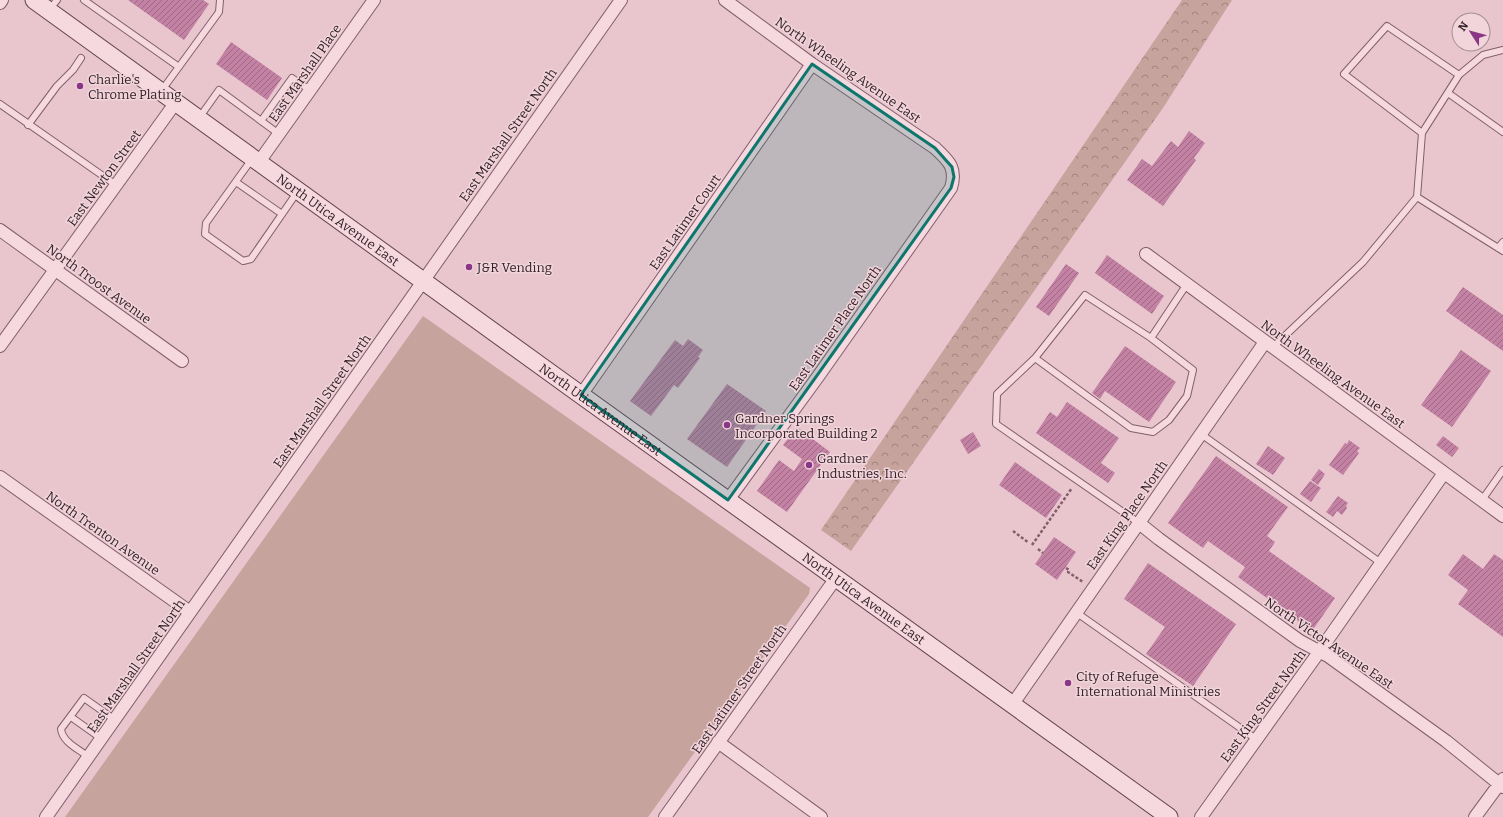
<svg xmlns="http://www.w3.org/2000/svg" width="1503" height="817" font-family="Bitter,serif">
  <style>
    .green { fill: #c6a39c }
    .forest { fill: url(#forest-crowns) }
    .building { fill: url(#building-hatch) }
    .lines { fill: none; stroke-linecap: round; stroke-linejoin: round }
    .lane-casing { stroke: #825e6d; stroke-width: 8 }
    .street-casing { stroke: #825e6d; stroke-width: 14 }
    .secondary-casing { stroke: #644150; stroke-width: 19 }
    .path { stroke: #825e6d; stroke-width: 2.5; stroke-dasharray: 3 2; stroke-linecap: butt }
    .lane { stroke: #f5d9df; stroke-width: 6 }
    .street { stroke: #f5d9df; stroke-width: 12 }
    .secondary { stroke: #f5d9df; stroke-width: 17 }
    .marked { fill: #0f766e; fill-opacity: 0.2; stroke: #0f766e; stroke-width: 3; stroke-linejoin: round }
    .poi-dot { fill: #8a3585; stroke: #f1d5db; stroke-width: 1.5 }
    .labels { text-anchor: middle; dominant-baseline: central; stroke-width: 3; stroke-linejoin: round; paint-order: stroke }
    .street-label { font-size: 13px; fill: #342029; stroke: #f1d5db }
    .poi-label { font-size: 13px; fill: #342029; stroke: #f1d5db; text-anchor: start }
  </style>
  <defs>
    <pattern id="forest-crowns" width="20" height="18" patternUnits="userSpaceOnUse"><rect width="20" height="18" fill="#c6a39c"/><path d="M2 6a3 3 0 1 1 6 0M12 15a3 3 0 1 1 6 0" fill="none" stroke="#a2847f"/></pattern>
    <pattern id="building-hatch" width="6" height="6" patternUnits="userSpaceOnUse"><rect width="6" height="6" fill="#c381a3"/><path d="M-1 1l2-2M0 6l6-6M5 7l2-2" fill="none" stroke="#9f6985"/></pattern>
  </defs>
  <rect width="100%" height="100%" fill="#e9c6ce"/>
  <!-- green -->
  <path class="green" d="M423,316L810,588L809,594L648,817H65Z"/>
  <!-- forest -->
  <path class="forest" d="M1182,0H1232L1163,108L851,551L821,530Z"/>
  <!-- building -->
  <path class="building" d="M128,0H203L209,4L184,40Z
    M231,42L282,78L267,100L216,64Z
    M1189,131L1205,143L1194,158L1196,160L1163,206L1127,180L1142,159L1152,166L1171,141L1178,147Z
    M1107,255L1164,296L1152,314L1095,273Z
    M1066,264L1079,273L1049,316L1036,307Z
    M1463,287L1503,315V351L1446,311Z
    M688,339L703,350L698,357L700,358L678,388L674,385L651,416L630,401L675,340L683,346Z
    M1125,346L1176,382L1149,422L1105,391L1100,399L1092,393Z
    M1461,350L1491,371L1452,427L1421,405Z
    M727,384L766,411L727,467L687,439Z
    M1067,402L1119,438L1101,463L1115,473L1108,483L1036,433L1050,412L1057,417Z
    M797,427L830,452L787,512L757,491L779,460L794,471L802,459L783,445Z
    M973,432L981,446L968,454L960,440Z
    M1443,436L1459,448L1452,457L1436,445Z
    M1349,440L1360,448L1357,451L1359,453L1343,475L1329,465L1345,443L1347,444Z
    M1268,446L1285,458L1273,475L1256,464Z
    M1216,456L1288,507L1267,536L1275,542L1269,551L1335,598L1312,631L1238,577L1245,567L1208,541L1203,548L1168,523Z
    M1015,462L1062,495L1046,518L999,485Z
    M1319,469L1325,474L1318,485L1311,480Z
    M1310,481L1321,488L1311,502L1300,494Z
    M1338,496L1348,503L1346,506L1347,508L1342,515L1337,511L1333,517L1326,512Z
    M1054,537L1076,552L1057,580L1035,564Z
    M1463,554L1483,569L1494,554L1503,560V637L1458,604L1468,590L1448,575Z
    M1148,563L1236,624L1193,686L1146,654L1165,627L1124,599Z"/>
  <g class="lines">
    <!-- lane casing -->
    <g class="lane-casing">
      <path id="lane" d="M84,0L179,67
        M50,9L57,0
        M162,90L219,12L220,0
        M1448,93L1503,132
        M0,104L116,185
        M199,118L219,90L279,134
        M261,121L292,78L310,90
        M28,125L57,86L73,70L81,58
        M1422,133L1344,74L1387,26L1459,75
        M252,159L206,223L205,234L243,261L251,259L298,191
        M236,182L282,214
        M1417,197L1503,251
        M1498,248L1503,242
        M1273,347L1363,262L1417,197L1422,133L1459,75L1483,55L1503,50
        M1035,358L1131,428L1153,432L1169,420L1187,396L1193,370L1151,338
        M1201,434L1381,563
        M1482,500L1503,470
        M1139,523L996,424L997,394L1035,358L1085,295L1151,338L1187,284
        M1077,613L1256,739
        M71,717L102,739
        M89,757C80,750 62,742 61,729L84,698L115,720"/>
    </g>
    <!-- street casing -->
    <g class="street-casing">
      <path id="street" d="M725,0L812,64L935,148C949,161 957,168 951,188L817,378L728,500
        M0,3L2,0
        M259,162L374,0
        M0,230L182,361
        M1146,254L1503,516
        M0,346L176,102
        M581,395L812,64
        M0,477L190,612
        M1139,523L1159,539L1300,641L1328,656L1446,741L1503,787
        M1012,705L1265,342
        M718,742L821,817
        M46,817L621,0
        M665,817L836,578
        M1201,817L1319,652L1444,473
        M1475,817L1503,779"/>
    </g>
    <!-- secondary casing -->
    <g class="secondary-casing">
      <g id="secondary">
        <path id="s1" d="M34,0L581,395L1169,817"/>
      </g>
    </g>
    <!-- path -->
    <path class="path" d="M1013,531L1029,543
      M1032,545L1072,488
      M1038,549L1043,553
      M1066,568L1069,570L1068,572L1083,582"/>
    <!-- lane -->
    <use href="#lane" class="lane"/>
    <!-- street -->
    <use href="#street" class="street"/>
    <!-- secondary -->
    <use href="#secondary" class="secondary"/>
  </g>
  <!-- marked area -->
  <path class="marked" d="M812,64L935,148L952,167L954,177L951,188L728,500L581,395Z"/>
  <!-- markers -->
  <g class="poi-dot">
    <circle cx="80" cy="86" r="4"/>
    <circle cx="469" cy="267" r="4"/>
    <circle cx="727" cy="425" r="4"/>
    <circle cx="809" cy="465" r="4"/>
    <circle cx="1068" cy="683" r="4"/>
  </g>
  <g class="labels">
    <!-- street labels -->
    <g class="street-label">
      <text transform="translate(848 70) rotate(35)">North Wheeling Avenue East</text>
      <text transform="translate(305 73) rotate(-55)">East Marshall Place</text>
      <text transform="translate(508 135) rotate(-55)">East Marshall Street North</text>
      <text transform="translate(104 178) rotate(-54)">East Newton Street</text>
      <text stroke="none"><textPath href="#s1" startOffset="375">North Utica Avenue East</textPath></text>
      <text transform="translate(685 222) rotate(-55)">East Latimer Court</text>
      <text transform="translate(99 284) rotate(36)">North Troost Avenue</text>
      <text transform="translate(835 328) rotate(-55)">East Latimer Place North</text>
      <text transform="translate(1333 374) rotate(36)">North Wheeling Avenue East</text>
      <text transform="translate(322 401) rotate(-55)">East Marshall Street North</text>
      <text stroke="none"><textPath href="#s1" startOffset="699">North Utica Avenue East</textPath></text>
      <text transform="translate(1127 515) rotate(-55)">East King Place North</text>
      <text transform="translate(103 533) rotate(35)">North Trenton Avenue</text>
      <text stroke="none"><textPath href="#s1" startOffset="1023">North Utica Avenue East</textPath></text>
      <text transform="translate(1329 643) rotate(34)">North Victor Avenue East</text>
      <text transform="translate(136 666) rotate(-55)">East Marshall Street North</text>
      <text transform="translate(739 689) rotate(-55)">East Latimer Street North</text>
      <text transform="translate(1263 706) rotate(-54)">East King Street North</text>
    </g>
    <!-- poi labels -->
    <g class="poi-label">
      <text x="88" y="79">Charlie's<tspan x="88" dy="15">Chrome Plating</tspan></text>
      <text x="477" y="267">J&amp;R Vending</text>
      <text x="735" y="418">Gardner Springs<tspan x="735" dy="15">Incorporated Building 2</tspan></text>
      <text x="817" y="458">Gardner<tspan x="817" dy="15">Industries, Inc.</tspan></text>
      <text x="1076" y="676">City of Refuge<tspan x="1076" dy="15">International Ministries</tspan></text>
    </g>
  </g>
  <!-- north arrow -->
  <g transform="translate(1471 32) rotate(306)"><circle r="19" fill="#f1d5db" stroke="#a58d94"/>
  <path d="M0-3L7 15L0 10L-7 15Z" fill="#8a3585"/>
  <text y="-6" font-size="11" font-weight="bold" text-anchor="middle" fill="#342029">N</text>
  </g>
</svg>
